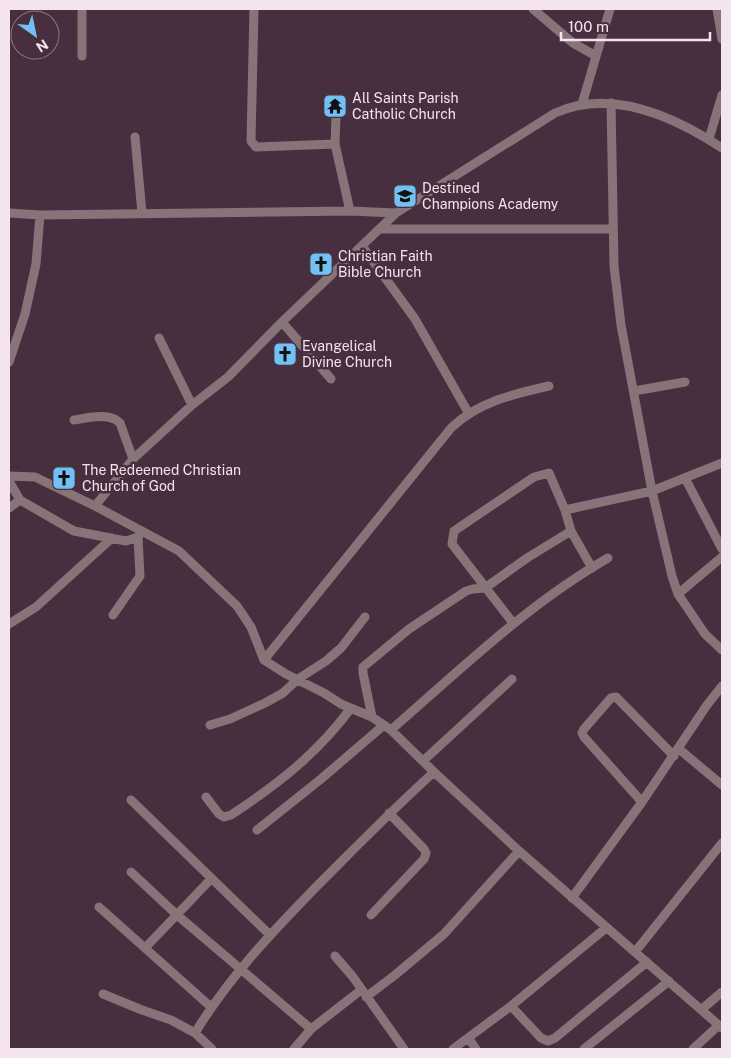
<svg xmlns="http://www.w3.org/2000/svg" width="731" height="1058" font-family="'Public Sans',sans-serif">
  <style>
    .lines { fill: none; stroke-linecap: round; stroke-linejoin: round }
    .minor { stroke: #877479; stroke-width: 9 }
    .labels { text-anchor: middle; dominant-baseline: central; stroke-width: 5; stroke-linejoin: round; paint-order: stroke }
    .poi-label { font-size: 14px; fill: #f4e4ee; stroke: #472f3f; text-anchor: start }
  </style>
  <rect width="100%" height="100%" fill="#472f3f"/>
  <g class="lines">
    <!-- minor -->
    <path class="minor" d="M254,9L251,141L256,147L335,144
      M533,9L573,43L596,56
      M717,9L722,39
      M82,56V9
      M611,103L614,266L621,325L652,491L672,576L678,594L705,634L722,650
      M582,104L610,9
      M336,116L335,144L350,211
      M135,137L142,213
      M709,139L722,95
      M9,213L40,215L350,211L396,213
      M379,229H613
      M362,246L415,319L469,414
      M282,322L331,379
      M159,338L192,405
      M9,362L25,314L36,264L40,215
      M634,391L685,382
      M74,420C88,418 109,412 120,423L133,459
      M9,476L35,477L95,506L179,551L237,606L251,627L264,660L286,674L324,693L341,704L372,717L391,730L434,772L519,851L722,1028
      M685,478L722,549
      M9,481L20,500
      M95,506L133,459L192,405L228,377L282,322L396,213L555,113C611,88 675,117 722,148
      M9,508L20,500L74,531L126,541L138,537L142,531
      M565,510L652,491L722,463
      M678,594L722,557
      M113,615L140,576L138,537
      M513,623L452,544L454,531L534,477L549,473L565,510L571,531L592,568
      M9,624L36,607L112,538
      M264,660L451,428C478,402 513,394 549,386
      M372,717L363,673V667L409,629L466,591L473,589L485,588L527,558L571,531
      M210,725L230,719L265,703L283,693L298,679L326,661L341,648L365,617
      M391,730C461,669 528,604 608,558
      M679,749L722,785
      M423,761L512,679
      M206,797L219,814L224,817L231,815C278,784 317,754 351,708
      M131,800L270,935
      M642,802L584,737L582,733L584,729L611,698L616,697L674,756
      M257,830L321,779L384,725
      M131,872L177,915L311,1029
      M572,898L642,802L707,705L722,686
      M99,907L211,1007
      M371,915L424,859L426,853L424,849L389,813
      M145,948L211,879
      M635,952L722,843
      M335,956L353,977L404,1049
      M103,994L142,1010L171,1020L195,1033L212,1049
      M366,997L395,975L444,934L519,851
      M511,1006L541,1038L548,1041L555,1038L647,962
      M702,1009L722,992
      M195,1033C229,977 274,930 319,884C357,846 394,808 434,772
      M469,1039L476,1049
      M294,1049L311,1029L361,990
      M453,1049L511,1006L606,928
      M584,1049L669,981
      M693,1049L719,1025"/>
  </g>
  <!-- icons -->
  <defs>
    <g id="temple-square" transform="scale(1.25)"><rect x="-9" y="-9" width="18" height="18" rx="4" fill="#72c1f5" stroke="#472f3f"/><path d="M0-6L5-2H3V0L6.5 2.5H4V6H1.5V3h-3V6H-4V2.5H-6.5L-3 0V-2H-5Z" fill="#111"/></g>
    <g id="school-square" transform="scale(1.25)"><rect x="-9" y="-9" width="18" height="18" rx="4" fill="#72c1f5" stroke="#472f3f"/><path d="M0-5L7-2L0 1L-7-2ZM-4 1L0 2.5L4 1V4Q0 6-4 4Z" fill="#111"/></g>
    <g id="church-square" transform="scale(1.25)"><rect x="-9" y="-9" width="18" height="18" rx="4" fill="#72c1f5" stroke="#472f3f"/><path d="M-1.2-6h2.4v3.5h3.3v2.4h-3.3V6h-2.4V-.1h-3.3v-2.4h3.3Z" fill="#111"/></g>
  </defs>
  <g fill-rule="evenodd">
    <use href="#temple-square" x="335" y="106"/>
    <use href="#school-square" x="405" y="196"/>
    <use href="#church-square" x="321" y="264"/>
    <use href="#church-square" x="285" y="354"/>
    <use href="#church-square" x="64" y="478"/>
  </g>
  <g class="labels">
    <!-- poi labels -->
    <g class="poi-label">
      <text x="352" y="98">All Saints Parish<tspan x="352" dy="16">Catholic Church</tspan></text>
      <text x="422" y="188">Destined<tspan x="422" dy="16">Champions Academy</tspan></text>
      <text x="338" y="256">Christian Faith<tspan x="338" dy="16">Bible Church</tspan></text>
      <text x="302" y="346">Evangelical<tspan x="302" dy="16">Divine Church</tspan></text>
      <text x="82" y="470">The Redeemed Christian<tspan x="82" dy="16">Church of God</tspan></text>
    </g>
  </g>
  <!-- border -->
  <rect width="731" height="1058" fill="none" stroke="#f4e4ee" stroke-width="20"/>
  <!-- north arrow -->
  <g transform="translate(35 35) rotate(147)"><circle r="24" fill="#472f3f" stroke="#8c7785"/>
  <path d="M0-4L9 19L0 12L-9 19Z" fill="#72c1f5"/>
  <text y="-8" font-size="14" font-weight="bold" text-anchor="middle" fill="#f4e4ee">N</text>
  </g>
  <!-- scale -->
  <path d="M561 32v8h149v-8" fill="none" stroke="#f4e4ee" stroke-width="2.5"/>
  <text x="568" y="32" font-size="15" fill="#f4e4ee" stroke="#472f3f" stroke-width="4" paint-order="stroke">100 m</text>
</svg>
